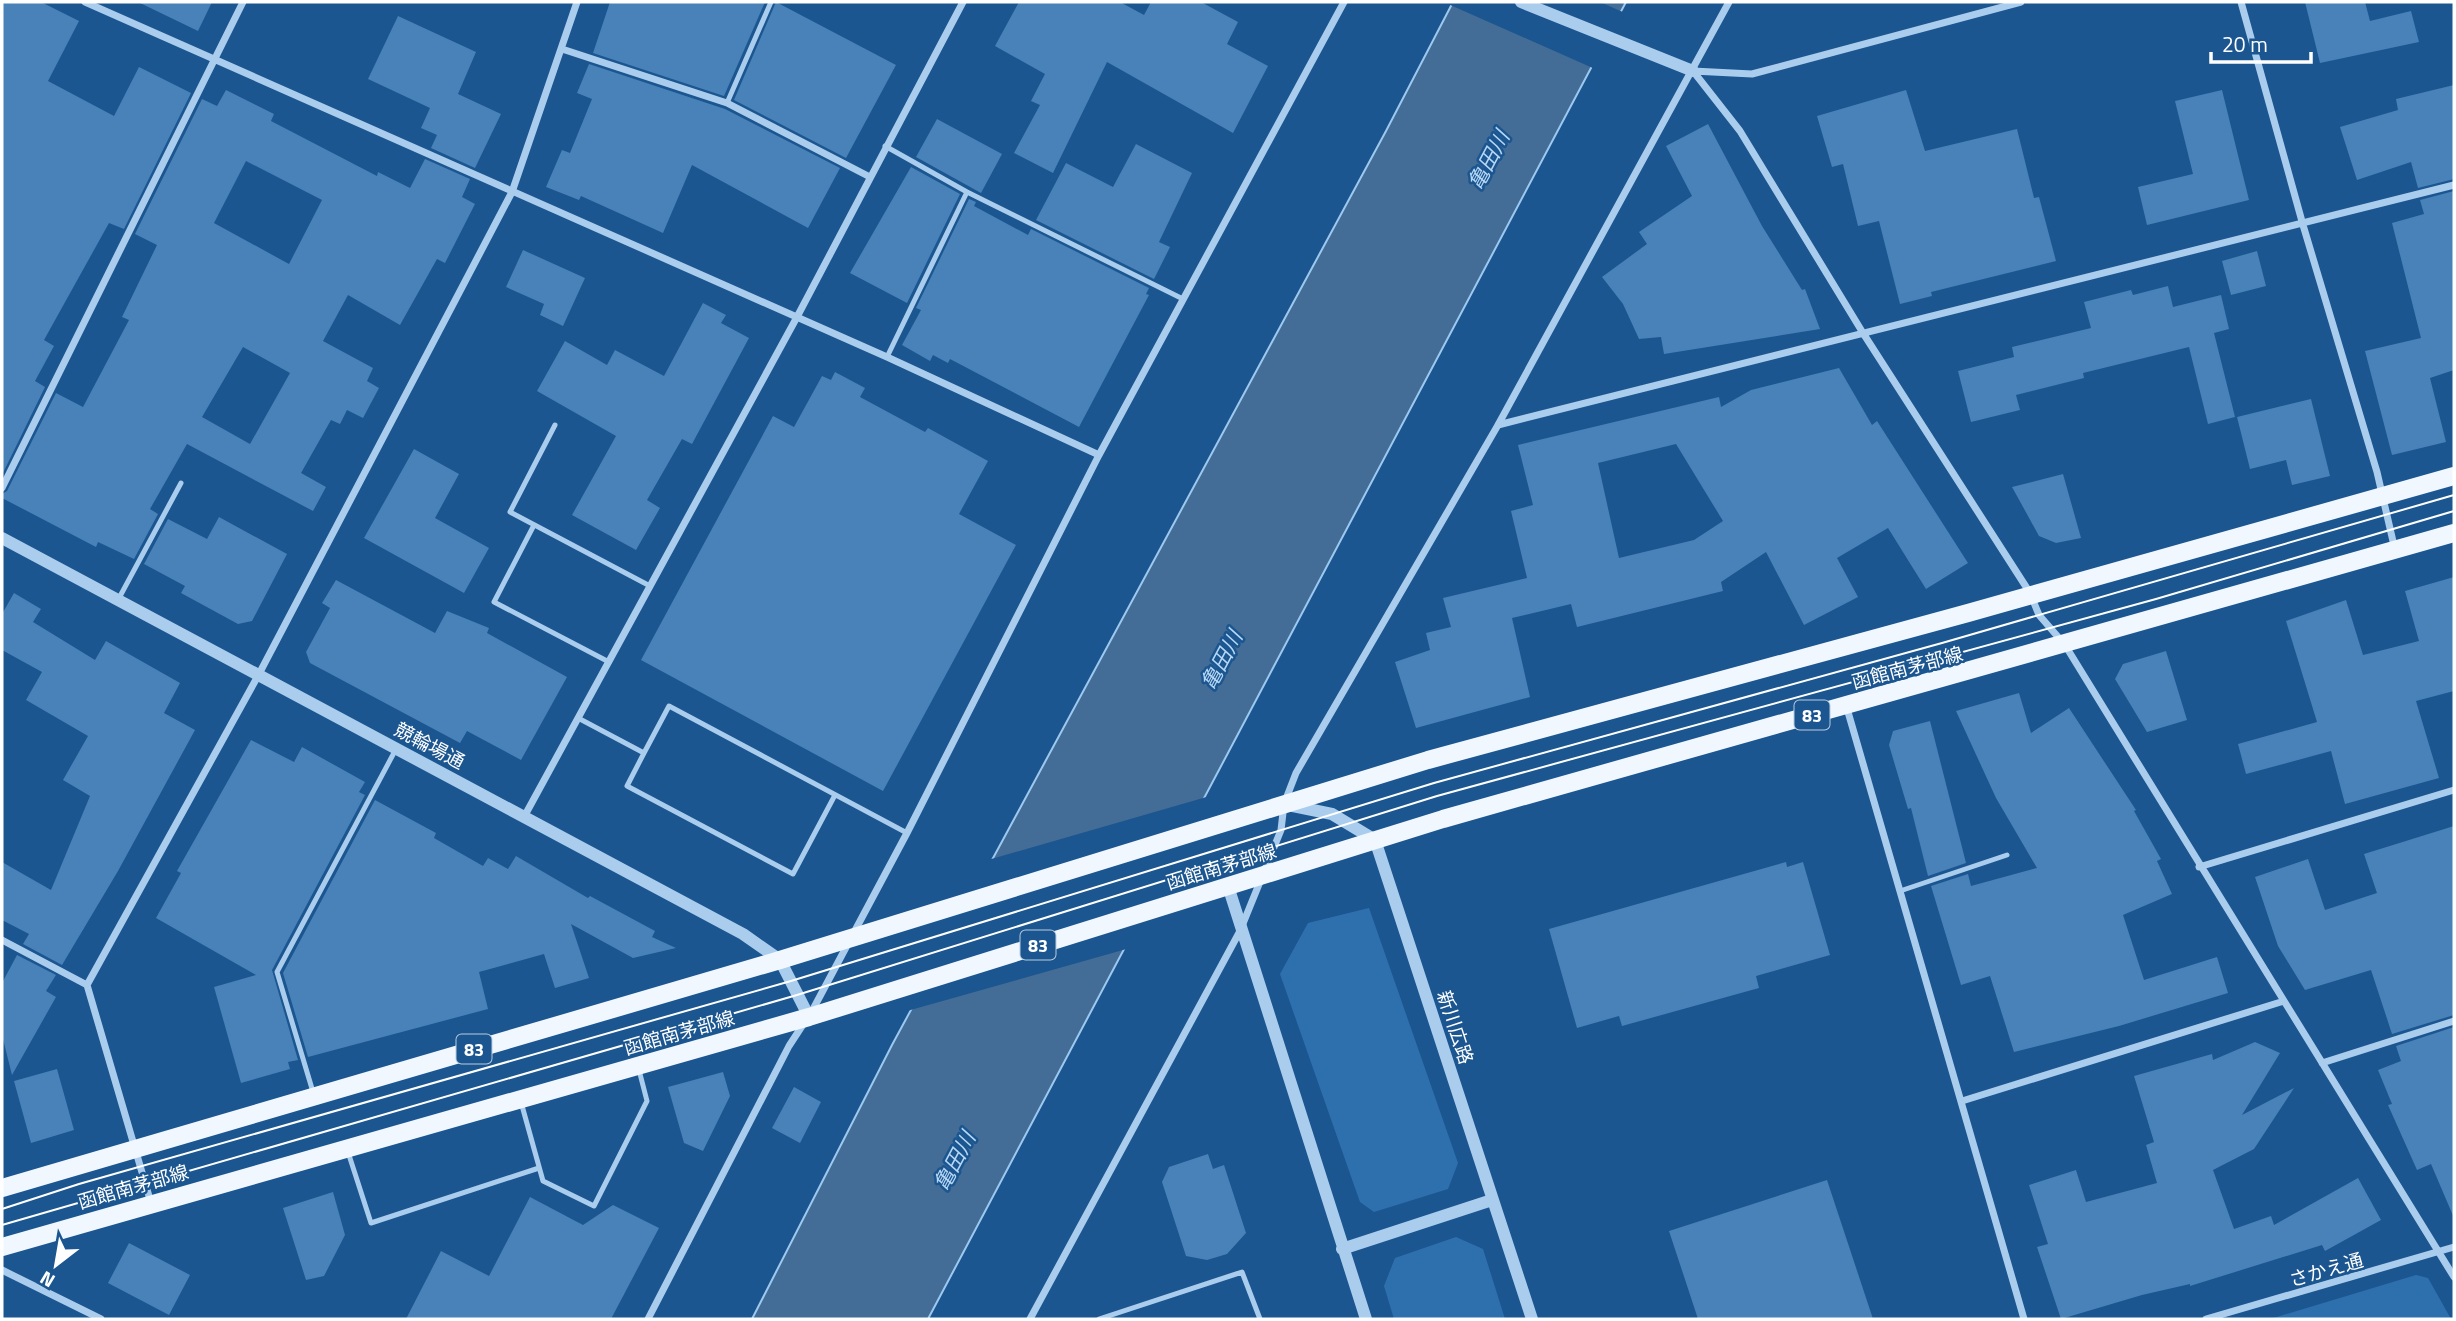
<svg xmlns="http://www.w3.org/2000/svg" width="2456" height="1321" font-family="'Titillium Web','Noto Sans JP',sans-serif">
  <style>
    .green { fill: #2e70ae }
    .water { fill: #436d96; stroke: #9dc9f0; stroke-width: 2 }
    .pier { fill: #1b5690 }
    .building { fill: #4882b9; fill-rule: evenodd }
    .lines { fill: none; stroke-linecap: round; stroke-linejoin: round }
    .service { stroke: #aacdee; stroke-width: 5 }
    .minor { stroke: #aacdee; stroke-width: 7 }
    .tertiary { stroke: #aacdee; stroke-width: 12 }
    .primary { stroke: #f1f7ff; stroke-width: 18 }
    .tram { stroke: #fff; stroke-width: 2 }
    .labels { text-anchor: middle; dominant-baseline: central; stroke-width: 5; stroke-linejoin: round; paint-order: stroke }
    .shield { fill: #1b5690; stroke: #bbccde; stroke-width: 2 }
    .shield-label { font-size: 18px; font-weight: bold; fill: #fff }
    .street-label { font-size: 19px; fill: #fff; stroke: #1b5690 }
    .water-label { font-size: 21px; font-style: italic; fill: #b6d7f5; stroke: #1b5690 }
  </style>
  <rect width="100%" height="100%" fill="#1b5690"/>
  <!-- green -->
  <path class="green" d="M1369,908L1458,1163L1448,1189L1374,1212L1360,1202L1280,974L1308,923Z
    M1456,1237L1483,1249L1505,1319H1394L1384,1286L1395,1258Z
    M2416,1275L2428,1278L2451,1319H2270Z"/>
  <!-- water -->
  <path class="water" d="M1453,2H1626L928,1319H752L892,1045L1386,131Z"/>
  <!-- pier -->
  <path class="pier" d="M1449,2H1600L1625,13L1595,69L1448,4Z
    M1210,796L1130,948L907,1011L988,860Z"/>
  <!-- building -->
  <path class="building" d="M2,2H41L79,21L48,81L114,116L139,67L191,93L124,229L109,223L44,340L54,346L35,381L45,387L2,475Z
    M138,2H212L198,31Z
    M610,2H765L724,96L593,53Z
    M776,2L896,65L846,158L734,100Z
    M1019,2H1120L1144,15L1151,2H1201L1238,22L1227,44L1268,66L1233,133L1107,62L1053,173L1014,153L1040,105L1031,101L1045,74L995,46Z
    M2305,2H2365L2370,21L2411,11L2419,42L2320,63Z
    M398,16L476,52L458,94L501,114L475,168L431,148L437,135L421,128L430,108L368,79Z
    M589,64L725,109L840,168L808,228L692,165L663,233L581,196L579,200L546,187L562,150L570,153L592,99L577,93Z
    M2454,85V179L2418,188L2411,162L2357,180L2340,127L2398,110L2396,99Z
    M226,90L274,114L271,121L377,176L378,172L410,188L425,159L470,179L462,197L475,204L445,263L437,259L400,325L348,295L323,341L373,368L367,381L379,388L363,418L347,410L340,424L331,420L301,473L326,487L313,511L187,444L150,509L158,514L134,559L98,542L96,547L2,498V494L7,491L56,393L83,407L129,320L122,317L157,245L135,234L202,99L217,106ZM246,161L322,200L289,264L214,223ZM243,347L290,373L250,444L202,417Z
    M1906,90L1925,151L2017,129L2034,198L2039,197L2056,261L1931,292L1932,296L1900,304L1879,221L1858,226L1843,164L1832,167L1817,116Z
    M2222,90L2249,200L2147,225L2138,187L2193,174L2175,101Z
    M937,119L1002,154L981,193L916,157Z
    M1708,124L1762,226L1802,290L1805,289L1820,329L1664,354L1661,337L1639,339L1623,304L1602,277L1647,244L1639,232L1692,196L1666,146Z
    M1136,144L1192,173L1159,242L1170,247L1154,279L1036,220L1066,163L1113,187Z
    M911,167L960,194L907,303L850,273Z
    M2454,191V370L2430,378L2446,442L2392,455L2365,351L2421,338L2392,223L2424,214L2420,200Z
    M969,199L976,202L974,206L1028,235L1031,229L1149,288L1146,294L1149,295L1079,427L950,359L948,363L933,355L930,361L902,345L921,310L916,308Z
    M523,250L585,278L563,326L540,315L544,304L506,287Z
    M2257,251L2266,286L2231,295L2222,261Z
    M2168,286L2173,307L2221,295L2229,329L2214,333L2235,417L2208,424L2189,347L2083,373L2084,378L2016,395L2020,410L1971,422L1958,371L2014,357L2012,347L2091,328L2084,302L2131,290L2133,295Z
    M703,303L726,315L721,323L749,338L692,444L682,439L647,500L660,508L636,550L572,515L616,436L537,391L565,341L607,365L615,350L664,376Z
    M1839,368L1872,425L1877,421L1968,563L1926,589L1888,528L1837,558L1858,597L1804,625L1766,552L1721,582L1723,591L1577,627L1571,604L1512,618L1530,697L1416,728L1395,662L1430,650L1426,633L1451,627L1443,598L1527,578L1511,511L1533,505L1518,445L1719,397L1721,407L1751,390ZM1676,444L1723,521L1694,540L1619,558L1598,463Z
    M835,372L865,388L860,397L925,432L928,428L988,461L959,514L1016,545L883,791L641,660L773,416L794,427L822,376L831,380Z
    M2311,399L2330,476L2292,485L2286,460L2250,469L2237,417Z
    M414,449L459,474L435,518L489,548L464,593L364,538Z
    M2063,474L2081,538L2056,543L2039,536L2012,487Z
    M219,517L287,554L252,621L238,624L181,593L185,586L144,564L168,519L207,539Z
    M2454,577V691L2416,701L2439,778L2345,804L2331,751L2246,774L2238,744L2317,722L2286,621L2346,600L2363,655L2419,641L2405,591Z
    M336,580L435,633L447,611L489,628L487,633L567,677L521,760L467,731L460,743L310,663L306,652L330,608L322,603Z
    M14,593L41,609L33,622L95,660L106,641L180,683L164,713L195,730L118,871L62,965L23,944L29,934L2,920V862L51,890L90,796L63,780L88,736L26,700L42,672L2,650V614Z
    M2166,651L2187,720L2147,732L2115,679L2123,664Z
    M2019,693L2031,733L2069,708L2136,810L2134,811L2161,859L2157,861L2172,894L2123,915L2144,980L2217,957L2228,993L2119,1026L2014,1052L1990,976L1961,985L1931,886L1968,874L1971,886L2037,868L1996,798L1956,711Z
    M1930,721L1966,863L1928,876L1911,808L1908,809L1889,745L1893,731Z
    M251,740L294,762L302,747L365,782L359,792L365,795L272,970L298,1060L288,1062L290,1069L241,1083L214,987L256,975L156,918L181,873L177,871Z
    M375,800L436,833L434,838L483,866L488,858L508,869L516,856L588,898L590,896L655,931L652,937L676,948L633,958L571,924L589,978L555,988L544,954L479,972L488,1009L308,1057L283,973Z
    M2454,826V1015L2392,1034L2371,970L2305,990L2278,946L2255,877L2308,859L2325,910L2377,893L2364,854Z
    M1786,862L1787,867L1803,862L1830,955L1756,976L1759,988L1622,1026L1619,1016L1577,1028L1549,929Z
    M17,955L56,975L46,991L56,997L12,1075L2,1035V983Z
    M2454,1027V1218L2431,1164L2417,1170L2388,1105L2392,1104L2378,1070L2401,1061L2396,1046Z
    M2255,1042L2280,1053L2242,1115L2294,1088L2254,1149L2213,1170L2234,1229L2271,1216L2274,1225L2358,1178L2381,1220L2325,1251L2322,1245L2190,1286V1284L2142,1295L2061,1319L2037,1247L2048,1244L2029,1185L2076,1170L2086,1202L2157,1183L2146,1145L2154,1142L2134,1076L2212,1054L2213,1060Z
    M57,1069L74,1130L31,1143L14,1081Z
    M723,1072L730,1096L703,1151L684,1143L668,1087Z
    M794,1087L821,1102L800,1143L772,1128Z
    M1208,1154L1213,1169L1224,1165L1246,1233L1227,1254L1207,1260L1186,1256L1162,1182L1169,1167Z
    M1827,1180L1873,1319H1698L1669,1231Z
    M333,1192L345,1235L324,1276L306,1280L283,1208Z
    M530,1197L583,1225L613,1205L659,1228L611,1319H406L441,1251L489,1276Z
    M129,1243L190,1275L169,1315L108,1283Z"/>
  <g class="lines">
    <!-- service -->
    <path class="service" d="M727,103L771,2
      M885,146L967,192L887,357
      M967,192L1183,299
      M555,425L510,512L650,586
      M534,525L494,602L609,662
      M118,600L181,483
      M578,718L644,753L669,706L907,833
      M644,753L627,786L793,874L835,795
      M1900,891L2007,855
      M313,1092L277,972L396,749
      M521,1102L543,1181L594,1206L647,1101L639,1070
      M348,1152L371,1223L539,1168
      M1099,1319L1242,1272L1260,1319"/>
    <!-- minor -->
    <path class="minor" d="M85,2L887,357L1099,455
      M2241,2L2303,225L2377,472L2395,550
      M562,49L727,103L870,177
      M1693,71L1740,131L1863,333L2030,593L2039,615L2065,645L2454,1277
      M1693,71L1752,74L2021,2
      M1498,425L2454,185
      M2,488L243,2
      M1846,705L2024,1319
      M524,817L797,317L963,2
      M2199,867L2454,790
      M2,940L87,985
      M811,1013L907,833L1099,455L1344,2
      M2322,1063L2454,1021
      M1962,1101L2284,1001
      M151,1203L87,985L259,674L512,192L577,2
      M2,1270L101,1319
      M648,1319L789,1046L804,1023
      M1030,1319L1240,931L1281,830L1284,804L1296,773L1498,425L1729,2
      M2206,1319L2454,1247"/>
    <!-- tertiary -->
    <path class="tertiary" d="M1521,2L1693,71
      M2,538L743,934L780,960L809,1017
      M1288,805L1332,814L1375,840L1532,1319
      M1228,886L1366,1319
      M1342,1249L1492,1200"/>
    <!-- primary -->
    <path class="primary" d="M2,1188L780,960L1428,760L1968,613L2454,476
      M2,1247L809,1017L1443,819L2454,533"/>
    <!-- tram -->
    <path class="tram" d="M2,1209L79,1184L791,981L1434,783L1942,643L2454,495
      M2,1225L797,995L1437,796L2156,599L2454,511"/>
  </g>
  <g class="labels">
    <!-- shield labels -->
    <g class="shield">
      <rect x="1794.5" y="700.5" width="35" height="29" rx="5"/>
      <rect x="1020.5" y="930.5" width="35" height="29" rx="5"/>
      <rect x="456.5" y="1034.5" width="35" height="29" rx="5"/>
    </g>
    <g class="shield-label">
      <text x="1812" y="715">83</text>
      <text x="1038" y="945">83</text>
      <text x="474" y="1049">83</text>
    </g>
    <!-- street labels -->
    <g class="street-label">
      <text transform="translate(1907 667) rotate(-15)">函館南茅部線</text>
      <text transform="translate(430 745) rotate(28)">競輪場通</text>
      <text transform="translate(1221 866) rotate(-17)">函館南茅部線</text>
      <text transform="translate(1456 1027) rotate(72)">新川広路</text>
      <text transform="translate(679 1032) rotate(-16)">函館南茅部線</text>
      <text transform="translate(133 1186) rotate(-16)">函館南茅部線</text>
      <text transform="translate(2326 1269) rotate(-16)">さかえ通</text>
    </g>
    <!-- water labels -->
    <g class="water-label">
      <text transform="translate(1488 160) rotate(-62)">亀田川</text>
      <text transform="translate(1221 660) rotate(-62)">亀田川</text>
      <text transform="translate(954 1161) rotate(-62)">亀田川</text>
    </g>
  </g>
  <!-- border -->
  <rect width="2456" height="1321" fill="none" stroke="#ffffff" stroke-width="7"/>
  <!-- north arrow -->
  <g transform="translate(56 1265) rotate(211)" stroke="#1b5690" stroke-width="5" paint-order="stroke">
  <path d="M0-5L12 26L0 18L-12 26Z" fill="#ffffff"/>
  <text y="-10" font-size="19" font-weight="bold" text-anchor="middle" fill="#ffffff">N</text>
  </g>
  <!-- scale -->
  <path d="M2211 52v10h100v-10" fill="none" stroke="#ffffff" stroke-width="3.5"/>
  <text x="2222" y="52" font-size="21" fill="#ffffff" stroke="#1b5690" stroke-width="5" paint-order="stroke">20 m</text>
</svg>
